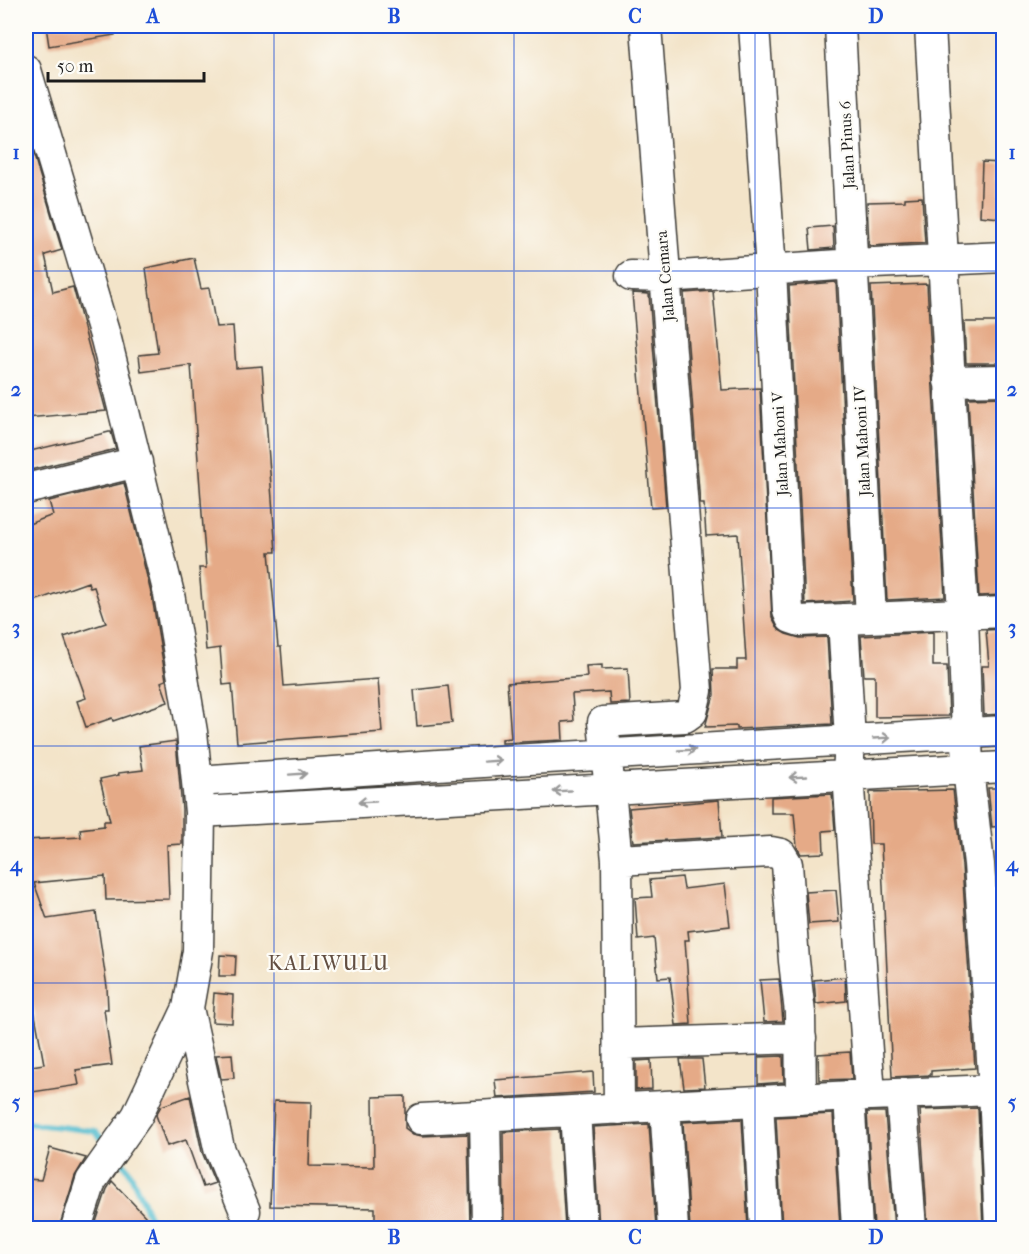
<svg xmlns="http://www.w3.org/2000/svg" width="1029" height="1254" font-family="'IM FELL French Canon',serif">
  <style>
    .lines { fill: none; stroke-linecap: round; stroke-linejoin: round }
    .stream { stroke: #53bdcf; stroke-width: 6 }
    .building { fill: #e5aa87 }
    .minor-casing { stroke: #3c3a36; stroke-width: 33 }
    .minor { stroke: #fff; stroke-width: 30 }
    .oneway { stroke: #999 }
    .grid { fill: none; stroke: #1d4ed8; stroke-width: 1.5; stroke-opacity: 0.55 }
    .labels { text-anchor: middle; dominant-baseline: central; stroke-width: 4.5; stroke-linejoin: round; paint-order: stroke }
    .street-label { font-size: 16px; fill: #1c1c1c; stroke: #fdfcf7 }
    .quarter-label { font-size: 20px; letter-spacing: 1.5px; fill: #624e41; stroke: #fdfcf7 }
    .neatline { fill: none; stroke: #1d4ed8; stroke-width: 2 }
    .grid-label { font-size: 20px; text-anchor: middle; font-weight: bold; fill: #1d4ed8 }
  </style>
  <rect width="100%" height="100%" fill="#fdfcf7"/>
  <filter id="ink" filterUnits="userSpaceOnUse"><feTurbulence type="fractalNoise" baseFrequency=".0167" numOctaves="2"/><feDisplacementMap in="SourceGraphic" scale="12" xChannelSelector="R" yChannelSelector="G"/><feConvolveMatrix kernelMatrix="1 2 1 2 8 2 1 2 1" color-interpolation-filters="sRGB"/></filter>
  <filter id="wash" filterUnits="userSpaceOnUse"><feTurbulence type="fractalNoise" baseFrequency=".008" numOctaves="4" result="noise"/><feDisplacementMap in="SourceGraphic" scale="24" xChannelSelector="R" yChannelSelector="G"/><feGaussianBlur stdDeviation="1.35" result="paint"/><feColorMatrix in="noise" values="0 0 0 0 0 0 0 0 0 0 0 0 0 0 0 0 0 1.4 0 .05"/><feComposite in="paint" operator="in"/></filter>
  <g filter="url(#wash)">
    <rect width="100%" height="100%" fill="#f3e4c9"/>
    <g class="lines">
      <!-- stream -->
      <path class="stream" d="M26,1123L95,1131L106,1144
        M119,1158L129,1170L154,1228"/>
    </g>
    <g id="blocks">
      <!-- building -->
      <path class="building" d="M46,26H114L115,35L49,46Z
        M26,129L62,250L45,255L53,292L73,287L106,411L26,418Z
        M982,162L1002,163L1000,218L980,216Z
        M922,197L925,243L869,246L867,202L905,201V198Z
        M833,226L834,248L811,250L809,228Z
        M194,258L201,289L209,288L216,327L233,326L236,368L262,366L276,552H269L278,647H281L284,686L378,679L382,732L237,743L232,684L223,685L220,648L206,650L199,568H206L191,365L141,372L139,355L158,353L146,268Z
        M836,282L853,601L805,604L789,286Z
        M927,284L945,597L887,600L871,286Z
        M713,291L722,390L760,388L772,617L779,630L786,634L800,638L827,637L832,724L737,729V726L705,727L714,695L713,669H737V660H746L738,534L706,536L704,504H700L684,293Z
        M632,293L649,294L666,507L651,508Z
        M964,322H1004V363H966Z
        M1004,397V595L979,596L968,398Z
        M109,432H111L116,449L26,471V452Z
        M124,483L152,597L166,680L161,682L168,702L113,721L112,718L86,727L77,701L86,698L64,637L106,623L94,587L90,588L88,582L26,604V525L53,515L49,501Z
        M1004,629V714L984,715L982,666H989L986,630Z
        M933,632V666H947L949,716L875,717V676H864L861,636Z
        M602,665V669L628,668L630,703L610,704L609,692L572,694L574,721L562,722L563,740L502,743V739L511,738L507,683L587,677L586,666Z
        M448,686L452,723L417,726L414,690Z
        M176,741L182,809V844L167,845L169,899L106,900L105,876L34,883L47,919L96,912L107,987L108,1009H104L112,1065L76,1070L79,1085L26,1093V1067L44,1064L35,1015L26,976V840L81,837L80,829L104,826V821H110L100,779L119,775L118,773L143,770L139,746Z
        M988,788H1004V826L992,827Z
        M953,790L962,866L975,1068L931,1071V1075L892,1077L881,844H871L870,792Z
        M832,794L835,830L823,831L824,853L801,854L797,847L794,813H771V797Z
        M719,800L722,837L633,842L629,808Z
        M997,873H1004V973Z
        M682,877L684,889L725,884L730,926L688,931L689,940H685L691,1024L676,1025L670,977L658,978L654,938L638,940L635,898L652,897L650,880Z
        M836,890L839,922L809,924L806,892Z
        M220,955L236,956L235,976H219Z
        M845,977L846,1001L816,1004L814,980Z
        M779,979L783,1021L764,1022L760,980Z
        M214,993L233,995L232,1023L212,1022Z
        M850,1052L852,1079L819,1080L818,1054Z
        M232,1054L234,1078L221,1079L216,1055Z
        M783,1056L784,1082L758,1084V1057Z
        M680,1059H702L705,1087L684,1088Z
        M651,1060L652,1089L636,1090V1061Z
        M593,1072L594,1092L497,1098L495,1080Z
        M190,1096L202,1152L215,1183L203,1187L186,1140L167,1146L156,1115L161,1106Z
        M405,1096V1128L413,1134L422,1136L468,1134L470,1228H375V1208L270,1206L274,1101L311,1102L309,1166L374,1167L373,1097Z
        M978,1108L983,1228H928L920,1110Z
        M867,1112H885L894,1228H874Z
        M833,1114L840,1228H782L776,1117Z
        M742,1119L748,1228H690L683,1122Z
        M649,1124L656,1228H599L593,1127Z
        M559,1129L565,1228H504L503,1132Z
        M50,1148L86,1158L75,1176L59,1228H26V1179L41,1180Z
        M112,1181L146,1217L145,1228H94L107,1189Z"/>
    </g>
  </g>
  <g filter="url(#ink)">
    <use href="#blocks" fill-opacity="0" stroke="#3c3a36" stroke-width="1.5"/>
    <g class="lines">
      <!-- minor casing -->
      <g class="minor-casing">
        <path id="minor" d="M754,26L771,270L788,611L791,618L800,621L1004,612
          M840,26L871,618
          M26,70L106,339L169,594L192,732L200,812L198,951L188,1008L137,1116L91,1181L76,1228
          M631,276L666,277L853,264L1004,257
          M949,381L1004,380
          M26,489L137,462
          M197,781L513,760L1004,731
          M200,812L1004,767
          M617,860L771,852L781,854L787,864L794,961L800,1013L801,1099
          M188,1008L219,1148L245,1211
          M619,1044L801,1038
          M901,1094L911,1228
          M870,1095L994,1090L979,864L968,769L963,614L930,26
          M849,1096L857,1228
          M758,1101L765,1228
          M665,1106L673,1228
          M619,1109L617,860L603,722L685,717L692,712L697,691L646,26
          M575,1111L582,1228
          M485,1116L487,1228
          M421,1119L870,1095L848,774L850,740L843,619
          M1000,1228L994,1090H1004"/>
      </g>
      <!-- minor -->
      <use href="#minor" class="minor"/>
    </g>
    <!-- one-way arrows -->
    <defs><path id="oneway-shaft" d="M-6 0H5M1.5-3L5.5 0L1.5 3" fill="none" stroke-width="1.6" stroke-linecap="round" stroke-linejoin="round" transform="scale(1.5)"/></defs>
    <g class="oneway">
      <use href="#oneway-shaft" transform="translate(882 738) rotate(-3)"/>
      <use href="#oneway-shaft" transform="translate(687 750) rotate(-3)"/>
      <use href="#oneway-shaft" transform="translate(493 761) rotate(-4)"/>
      <use href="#oneway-shaft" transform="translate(298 774) rotate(-4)"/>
      <use href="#oneway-shaft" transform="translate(798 777) rotate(177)"/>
      <use href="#oneway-shaft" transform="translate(562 791) rotate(177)"/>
      <use href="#oneway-shaft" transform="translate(367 802) rotate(177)"/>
    </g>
  </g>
  <!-- grid -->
  <path class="grid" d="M274,26V1228M514,26V1228M755,26V1228M26,271H1004M26,508H1004M26,746H1004M26,983H1004"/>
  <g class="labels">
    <!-- street labels -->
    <g class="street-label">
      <text transform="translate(847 145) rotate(-93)">Jalan Pinus 6</text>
      <text transform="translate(665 276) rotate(-95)">Jalan Cemara</text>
      <text transform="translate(862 441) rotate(-93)">Jalan Mahoni IV</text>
      <text transform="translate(780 444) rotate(-93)">Jalan Mahoni V</text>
    </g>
    <!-- quarter labels -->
    <g class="quarter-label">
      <text x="329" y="963">KALIWULU</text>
    </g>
  </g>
  <!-- margin -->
  <rect width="1029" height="1254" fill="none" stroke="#fdfcf7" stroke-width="66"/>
  <!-- scale -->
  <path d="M48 72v9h156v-9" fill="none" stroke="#1c1c1c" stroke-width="3"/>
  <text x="57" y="72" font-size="18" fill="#1c1c1c" stroke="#fdfcf7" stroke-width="4.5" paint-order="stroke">50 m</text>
  <rect x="33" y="33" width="963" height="1188" class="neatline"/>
  <g class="grid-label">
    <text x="153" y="23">A</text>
    <text x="394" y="23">B</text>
    <text x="635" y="23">C</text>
    <text x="876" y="23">D</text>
    <text x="16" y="159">1</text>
    <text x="1012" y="159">1</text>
    <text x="16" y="396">2</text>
    <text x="1012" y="396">2</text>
    <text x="16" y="634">3</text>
    <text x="1012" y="634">3</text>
    <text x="16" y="871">4</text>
    <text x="1012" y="871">4</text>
    <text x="16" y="1109">5</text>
    <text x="1012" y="1109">5</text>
    <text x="153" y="1244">A</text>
    <text x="394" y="1244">B</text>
    <text x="635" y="1244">C</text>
    <text x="876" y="1244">D</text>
  </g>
</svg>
